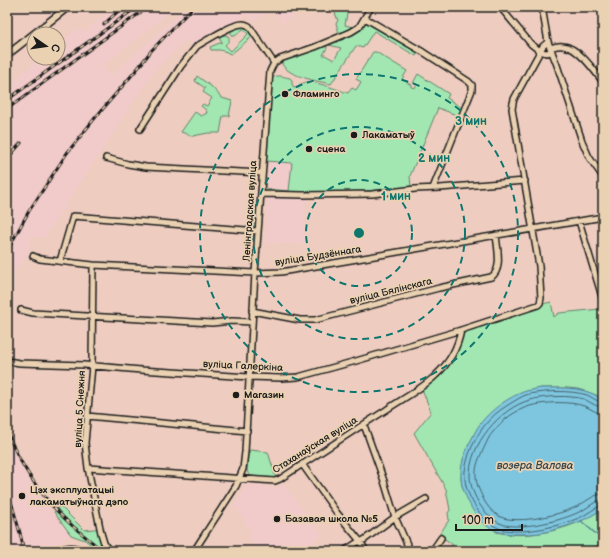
<svg xmlns="http://www.w3.org/2000/svg" width="610" height="558" font-family="'Balsamiq Sans',sans-serif">
  <style>
    .built { fill: #f1caca }
    .green { fill: #a2e7b2; stroke: #5f8267 }
    .water { fill: #7ec6df; stroke: #578291 }
    .lines { fill: none; stroke-linecap: round; stroke-linejoin: round }
    .shore { stroke: #43606a; stroke-width: 1 }
    .stream { stroke: #578291; stroke-width: 1.5 }
    .minor-casing { stroke: #1c1c1c; stroke-width: 8 }
    .major-casing { stroke: #1c1c1c; stroke-width: 9 }
    .minor { stroke: #ead1b2; stroke-width: 5 }
    .major { stroke: #ead1b2; stroke-width: 6 }
    .rail-casing { stroke: #1c1c1c; stroke-width: 3 }
    .rail { stroke: #ead1b2; stroke-width: 1.5; stroke-dasharray: 4.5; stroke-linecap: butt }
    .ring { fill: none; stroke: #0f766e; stroke-width: 2; stroke-dasharray: 7 5 }
    .poi-dot { fill: #1c1c1c; stroke: #ead1b2; stroke-width: 1.5 }
    .labels { text-anchor: middle; dominant-baseline: central; stroke-width: 3.5; stroke-linejoin: round; paint-order: stroke }
    .poi-label { font-size: 10px; font-weight: bold; fill: #1c1c1c; stroke: #ead1b2; text-anchor: start }
    .street-label { font-size: 10px; fill: #1c1c1c; stroke: #ead1b2 }
    .water-label { font-size: 11px; font-style: italic; fill: #34464d; stroke: #ead1b2 }
    .centre { fill: #0f766e; stroke: #ead1b2; stroke-width: 2 }
    .ring-label { font-size: 12px; text-anchor: middle; font-weight: bold; fill: #0f766e; stroke: #ead1b2; stroke-width: 3.5; stroke-linejoin: round; paint-order: stroke }
  </style>
  <rect width="100%" height="100%" fill="#eecdc0"/>
  <filter id="ink" filterUnits="userSpaceOnUse"><feTurbulence type="fractalNoise" baseFrequency=".025" numOctaves="2"/><feDisplacementMap in="SourceGraphic" scale="8" xChannelSelector="R" yChannelSelector="G"/><feConvolveMatrix kernelMatrix="1 2 1 2 8 2 1 2 1" color-interpolation-filters="sRGB"/></filter>
  <g filter="url(#ink)">
    <!-- built -->
    <path class="built" d="M115,7H176L103,65L109,74V77L123,65L187,7H289L288,8L294,15L289,19L288,18L282,24L279,20L281,18L279,17L273,9H270L253,22L248,15L193,45H192L186,39L156,69L141,90L45,236L40,238L31,235L29,253L14,271L7,270V85L18,78L39,58H58V45L77,29H80L84,32Z
      M269,162L292,163L289,191L267,189Z
      M267,197L306,199L304,244L265,243Z
      M7,439L10,448L46,507H48L53,514L54,513L71,535L46,551H29L28,548L20,551H7Z
      M248,484L277,488L283,484L322,534L314,541L309,551H279L274,545L267,551H259L248,537L252,533L234,506Z"/>
    <!-- green -->
    <path class="green" d="M333,7L348,8L345,25L353,27L342,33H339L336,23L338,21Z
      M366,23L418,53L416,56L374,31L363,48L356,46L331,84C318,81 289,77 282,64V61L326,45L327,48L323,55H325L334,60L341,48L329,45L352,35L359,30Z
      M240,27L247,28L253,36L231,54L228,53L227,52L220,50H211L210,47L222,42L219,37L224,35L228,36C231,40 228,42 225,45L231,51L248,34L243,29L235,36H232L231,34V30Z
      M373,52H376L407,71L402,79L411,85V87L415,88L417,84L413,83L418,74L449,94L447,98L462,108L459,116L438,108L410,176L411,187C363,192 315,194 267,192V189L289,191L292,163L266,161L270,100L272,87V78C278,74 284,77 290,78L292,80V84L294,88H299L300,84C301,84 306,82 306,82C316,81 338,90 348,93L352,88L356,90L361,82L356,79Z
      M197,76L212,87L222,98L232,101L229,116H223L220,133H208L193,136L181,132L195,112L201,116L207,113L206,110L201,106L203,104L207,106L212,98L203,92L205,88L195,81Z
      M551,302L554,317L559,313L601,309L603,310V400L596,395L578,389L567,388H541L528,391L480,425L468,446L463,460L461,478L462,486L496,532C529,540 576,529 603,508V542L589,551H453L452,544L439,535L449,520L448,513L450,510L446,489L414,433L431,412L422,389C433,381 444,372 451,360C457,349 459,336 469,329L539,308L543,304Z
      M250,450L268,452L276,478C268,479 256,479 249,475L247,471L248,454H249Z
      M60,506L84,530L103,528C106,539 106,544 115,551H99L85,540L71,535L54,512Z"/>
    <!-- water -->
    <path class="water" d="M541,388C563,388 585,386 603,400V508C587,521 570,525 550,531C542,533 533,534 523,534C495,535 480,527 468,501C465,494 461,486 461,478C460,465 465,452 471,440C474,435 476,429 480,424C490,410 510,396 526,391C531,390 536,389 541,388Z"/>
    <g class="lines">
      <!-- shore -->
      <path class="shore" d="M603,402C597,402 592,397 587,395C571,390 545,391 529,394C521,396 515,401 508,405C488,417 477,433 469,454C467,462 464,470 465,478C465,488 471,500 477,509C483,519 492,527 505,530C526,534 560,526 579,518C586,515 597,506 603,505
        M603,407C596,407 590,402 584,399C570,395 544,396 530,400C500,408 469,445 470,476C470,486 475,497 480,505C486,514 494,522 505,525C525,529 561,521 579,512C587,509 595,500 603,500
        M603,414C595,413 591,408 584,406C571,401 543,402 530,406C516,410 502,420 493,432C489,436 487,442 484,448C480,456 475,466 476,476C476,485 481,494 485,502C490,510 498,518 508,519C528,522 558,515 576,507C585,503 593,494 603,494"/>
      <!-- stream -->
      <path class="stream" d="M581,521L603,540"/>
      <!-- minor casing -->
      <g class="minor-casing">
        <path id="minor" d="M500,7L531,44L540,51L546,53L551,52
          M542,7L548,42L557,65L582,141L589,157L603,177
          M365,18L423,52L468,81L472,85V90L433,188
          M550,48C554,47 558,45 563,46C578,47 594,70 603,82
          M140,129L181,66L197,46C208,40 231,24 243,24C246,24 247,25 249,26L274,63
          M106,158L128,164L146,167L262,173
          M261,194L303,195L372,194L415,189L440,188L525,181
          M579,221L603,300
          M33,256L40,259L93,265L255,273L281,272L603,217
          M60,261L73,216L258,231
          M93,265L92,366L85,443L88,468L101,533L104,543L109,551
          M21,310L33,313L212,323L232,321L252,322
          M252,311L300,320H315L439,288L491,277C503,270 497,247 496,235
          M7,361L20,363L84,365L141,370L249,377L281,378L298,377L356,361L461,330L538,305L540,303L541,298L539,266L512,109L513,103L514,99L543,46L548,42
          M87,416L247,431
          M364,425L384,481L395,517L410,551
          M302,464L337,513L360,541L366,551
          M88,468L275,481L280,479C315,456 350,433 386,410C402,399 422,389 436,375C449,363 458,347 461,330
          M57,551C67,546 75,546 85,551
          M194,551L236,486L243,469L245,452L255,273L270,71L274,63L280,59L315,47L351,32L359,27L371,7
          M344,551L358,542L364,540L395,517L426,499
          M432,551L441,538"/>
      </g>
      <!-- major casing -->
      <g class="major-casing">
        <path id="major" d="M7,55L68,7"/>
      </g>
      <!-- minor -->
      <use href="#minor" class="minor"/>
      <!-- major -->
      <use href="#major" class="major"/>
      <!-- rail casing -->
      <g class="rail-casing">
        <path id="rail" d="M104,24L123,7
          M7,100L137,7
          M7,109L148,7
          M7,159L21,143
          M7,251L29,211L67,153L95,118L138,68L151,51L193,7
          M7,431C19,463 39,493 63,517C76,530 90,540 103,551
          M8,491L20,533L24,551"/>
      </g>
      <!-- rail -->
      <use href="#rail" class="rail"/>
    </g>
  </g>
  <!-- distance rings -->
  <g class="ring">
    <circle cx="359" cy="233" r="53"/>
    <circle cx="359" cy="233" r="106"/>
    <circle cx="359" cy="233" r="159"/>
  </g>
  <!-- markers -->
  <g class="poi-dot">
    <circle cx="285" cy="94" r="4"/>
    <circle cx="354" cy="135" r="4"/>
    <circle cx="309" cy="149" r="4"/>
    <circle cx="236" cy="395" r="4"/>
    <circle cx="22" cy="496" r="4"/>
    <circle cx="277" cy="519" r="4"/>
  </g>
  <g class="labels">
    <!-- poi labels -->
    <g class="poi-label">
      <text x="293" y="94">Фламинго</text>
      <text x="362" y="135">Лакаматыў</text>
      <text x="317" y="149">сцена</text>
      <text x="244" y="395">Магазин</text>
      <text x="30" y="490">Цэх эксплуатацыі<tspan x="30" dy="12">лакаматыўнага дэпо</tspan></text>
      <text x="285" y="519">Базавая школа №5</text>
    </g>
    <!-- street labels -->
    <g class="street-label">
      <text transform="translate(250 211) rotate(-86)">Ленінградская вуліца</text>
      <text transform="translate(318 256) rotate(-9)">вуліца Будзённага</text>
      <text transform="translate(391 291) rotate(-14)">вуліца Бялінскага</text>
      <text transform="translate(243 366) rotate(3)">вуліца Галеркіна</text>
      <text transform="translate(80 409) rotate(-87)">вуліца 5 Снежня</text>
      <text transform="translate(315 445) rotate(-32)">Стаханаўская вуліца</text>
    </g>
    <!-- water labels -->
    <g class="water-label">
      <text x="535" y="465">возера Валова</text>
    </g>
  </g>
  <circle cx="359" cy="233" r="6" class="centre"/>
  <g class="ring-label">
    <text x="471" y="125">3 мин</text>
    <text x="434" y="162">2 мин</text>
    <text x="396" y="200">1 мин</text>
  </g>
  <!-- margin -->
  <rect width="610" height="558" fill="none" stroke="#ead1b2" stroke-width="24"/>
  <rect x="12" y="12" width="586" height="534" fill="none" stroke="#1c1c1c" stroke-width="1.5" filter="url(#ink)"/>
  <!-- north arrow -->
  <g transform="translate(46 46) rotate(103)"><circle r="19" fill="#ead1b2" stroke="#988976"/>
  <path d="M0-3L7 15L0 10L-7 15Z" fill="#1c1c1c"/>
  <text y="-6" font-size="11" font-weight="bold" text-anchor="middle" fill="#1c1c1c">С</text>
  </g>
  <!-- scale -->
  <path d="M456 524v6h66v-6" fill="none" stroke="#1c1c1c" stroke-width="2"/>
  <text x="462" y="524" font-size="12" fill="#1c1c1c" stroke="#ead1b2" stroke-width="3" paint-order="stroke">100 m</text>
</svg>
